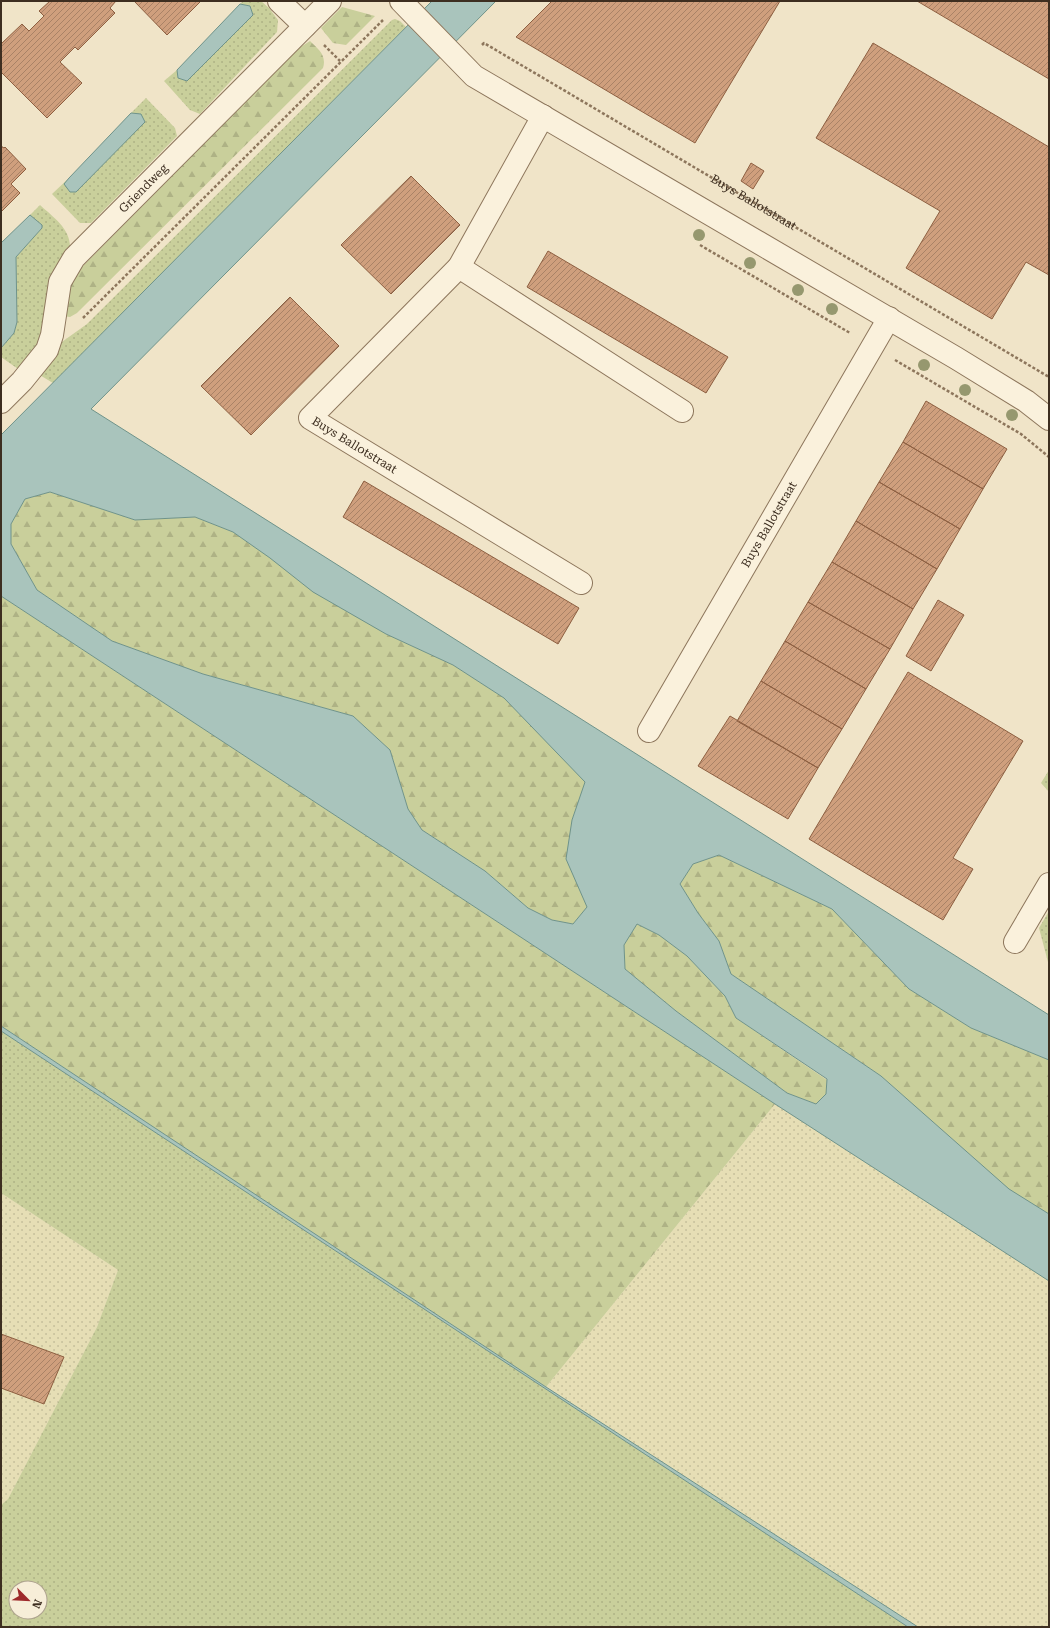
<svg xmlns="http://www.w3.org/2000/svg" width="1050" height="1628" font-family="'Roboto Serif',serif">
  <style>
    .farmland { fill: url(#farmland-dots) }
    .grass { fill: url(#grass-dots); fill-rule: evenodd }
    .forest { fill: url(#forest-firs) }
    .water { fill: #a9c4bc; stroke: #6f938a; fill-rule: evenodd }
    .building { fill: url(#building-hatch); stroke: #8d5f41 }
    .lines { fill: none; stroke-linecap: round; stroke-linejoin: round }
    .minor-casing { stroke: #8d765c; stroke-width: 24 }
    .path { stroke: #8d765c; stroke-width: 2.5; stroke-dasharray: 3 2; stroke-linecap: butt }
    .minor { stroke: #faf1dc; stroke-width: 22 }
    .tree { fill: #96986f }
    .labels { text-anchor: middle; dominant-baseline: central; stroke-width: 3; stroke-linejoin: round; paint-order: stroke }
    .street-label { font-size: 12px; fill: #3d2e20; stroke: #f7eed8 }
  </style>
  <defs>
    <pattern id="farmland-dots" width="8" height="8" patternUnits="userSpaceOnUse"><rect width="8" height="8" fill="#e6deb5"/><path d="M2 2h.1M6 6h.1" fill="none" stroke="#c6bf9b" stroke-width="1.8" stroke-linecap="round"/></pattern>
    <pattern id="grass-dots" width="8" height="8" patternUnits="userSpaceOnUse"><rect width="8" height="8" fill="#c9cf9b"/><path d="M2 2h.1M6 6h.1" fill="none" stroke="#aeb285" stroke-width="1.8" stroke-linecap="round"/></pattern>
    <pattern id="forest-firs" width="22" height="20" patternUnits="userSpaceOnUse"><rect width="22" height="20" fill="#c9cf9b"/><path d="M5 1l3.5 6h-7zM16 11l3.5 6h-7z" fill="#aeb285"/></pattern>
    <pattern id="building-hatch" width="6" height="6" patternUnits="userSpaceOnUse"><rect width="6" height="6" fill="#cf9f7d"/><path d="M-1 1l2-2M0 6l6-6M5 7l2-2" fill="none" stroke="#a98266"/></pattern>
  </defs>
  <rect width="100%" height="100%" fill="#f0e4c8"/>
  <!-- farmland -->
  <path class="farmland" d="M775,1104L1049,1281V1627H918L546,1387Z
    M1,1193L118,1270L97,1327L8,1499L1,1505Z"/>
  <!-- grass -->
  <path class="grass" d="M243,1H261L269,8L278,20L277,32L200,114L190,110L164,81L177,70L178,78L250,6L240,4Z
    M395,19L400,21L406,27L53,383L38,374L59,344L87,324L392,20Z
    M146,98L175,128L177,136L91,223H80L52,194L69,178L64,185L141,114L131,113Z
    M40,205C53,217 71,229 70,248L38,350L21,371L1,357V348L14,333L17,322L16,257L42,228L41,225L30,215Z
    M1049,770V792L1041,783Z
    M1049,911V966L1039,928Z
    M1,1031L908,1627H1V1505L8,1499L97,1327L118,1270L1,1193ZM16,1588H40V1612H16Z"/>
  <!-- forest -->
  <path class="forest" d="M342,7L375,16L346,45L333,43L321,28Z
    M310,41C318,49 327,55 323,68L77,313L70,317L63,316L69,284L74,275L299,48Z
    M50,492L135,520L195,517L233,532L386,634L453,665L504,698L586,782L572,820L581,891L588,907L573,924L552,920L528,908L485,871L422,830L408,809L390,750L353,716L203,674L112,641L37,590L11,544V524L25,499Z
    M1,596L775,1104L546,1387L1,1026Z
    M719,855L832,909L909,989L971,1028L1049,1060V1214L1009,1190L881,1076L731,974L719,941L698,913L680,884L693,864Z
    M637,924L659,935L687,956L725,996L736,1018L827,1080L826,1094L816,1104L787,1093L676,1011L625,969L624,945Z"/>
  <!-- water -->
  <path class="water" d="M432,1H496L91,409L1049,1015V1060L971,1028L909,989L832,909L719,855L693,864L680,884L698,913L719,941L731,974L881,1076L1009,1189L1049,1214V1281L775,1104L1,596V435ZM50,492L135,520L195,517L233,532L270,558L313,592L386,634L453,665L504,698L585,782L572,820L566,859L587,907L573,924L552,920L528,908L485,871L422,830L408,809L390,750L353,716L203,674L112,641L37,590L11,544V524L25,499ZM637,924L659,935L687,956L725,996L736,1018L827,1079L826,1094L816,1104L787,1093L676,1011L625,969L624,945Z
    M240,4L250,6L253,15L187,81L178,78L177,70Z
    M131,113L141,114L145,122L76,192H70L64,184L69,178Z
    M30,215L42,225V228L16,257L17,322L14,333L1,348V243Z
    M1,1026L546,1387L918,1627H908L1,1031Z"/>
  <!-- building -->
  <path class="building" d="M50,1H116L110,8L115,13L78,50L75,47L60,62L82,83L47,118L1,72V44L22,24L29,31L44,16L39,11Z
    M134,1H201L167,35Z
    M552,1H780L695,143L516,37Z
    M917,1H1049V79Z
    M873,43L1049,147V275L1026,262L992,319L906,268L940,211L816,138Z
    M1,146L4,148L5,147L26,169L11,184L20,193L1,212Z
    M751,163L764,171L753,189L741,181Z
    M411,176L460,225L391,294L341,245Z
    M548,251L728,357L706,393L527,287Z
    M290,297L339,346L251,435L201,386Z
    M926,401L1007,449L983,489L903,442Z
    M903,442L983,489L960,529L879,482Z
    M364,481L579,608L558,644L343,517Z
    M879,482L960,529L937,569L856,521Z
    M856,521L937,569L913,609L832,562Z
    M832,562L913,609L890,649L808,602Z
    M938,600L964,615L931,671L906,656Z
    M808,602L890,649L866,689L785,641Z
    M785,641L866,689L842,729L761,681Z
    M908,672L1023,741L953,858L973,869L943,920L809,839Z
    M761,681L842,729L818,768L737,721Z
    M730,716L818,768L788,819L698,766Z
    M1,1334L64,1357L44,1404L1,1388Z"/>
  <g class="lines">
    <!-- minor casing -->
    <g class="minor-casing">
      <g id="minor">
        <path d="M279,1L305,26"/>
        <path d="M401,1L474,76L956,358L1026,401L1049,419"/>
        <path id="s2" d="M543,116L459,267L310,418L581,583"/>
        <path d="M459,267L682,411"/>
        <path id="s3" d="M1,402L22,381L47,350L52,335L60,282L74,258L330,1"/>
        <path id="s4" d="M649,731L889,318"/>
        <path d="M1015,942L1049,884"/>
      </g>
    </g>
    <!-- path -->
    <g class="path">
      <path d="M324,45L340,61"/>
      <path id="s1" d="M482,45L484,43L1049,377"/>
      <path d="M700,245L850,333"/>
      <path d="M83,318L383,20"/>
      <path d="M895,360L1021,434L1049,457"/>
    </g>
    <!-- minor -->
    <use href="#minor" class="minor"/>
  </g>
  <!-- trees -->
  <g class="tree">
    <circle cx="699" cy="235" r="6"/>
    <circle cx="750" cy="263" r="6"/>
    <circle cx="798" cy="290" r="6"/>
    <circle cx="832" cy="309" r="6"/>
    <circle cx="924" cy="365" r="6"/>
    <circle cx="965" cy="390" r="6"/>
    <circle cx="1012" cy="415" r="6"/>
  </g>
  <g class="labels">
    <!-- street labels -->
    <g class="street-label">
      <text stroke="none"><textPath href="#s3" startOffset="265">Griendweg</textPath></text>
      <text stroke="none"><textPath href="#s1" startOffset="316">Buys Ballotstraat</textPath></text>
      <text stroke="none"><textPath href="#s2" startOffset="437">Buys Ballotstraat</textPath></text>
      <text stroke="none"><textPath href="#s4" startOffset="239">Buys Ballotstraat</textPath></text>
    </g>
  </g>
  <!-- border -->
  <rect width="1050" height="1628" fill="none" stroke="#3d2e20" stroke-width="4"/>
  <!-- north arrow -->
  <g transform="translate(28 1600) rotate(114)"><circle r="19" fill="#f7eed8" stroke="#ada18e"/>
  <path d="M0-3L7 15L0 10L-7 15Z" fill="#9e2a2b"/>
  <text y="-6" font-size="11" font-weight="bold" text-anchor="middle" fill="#3d2e20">N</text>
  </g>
</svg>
